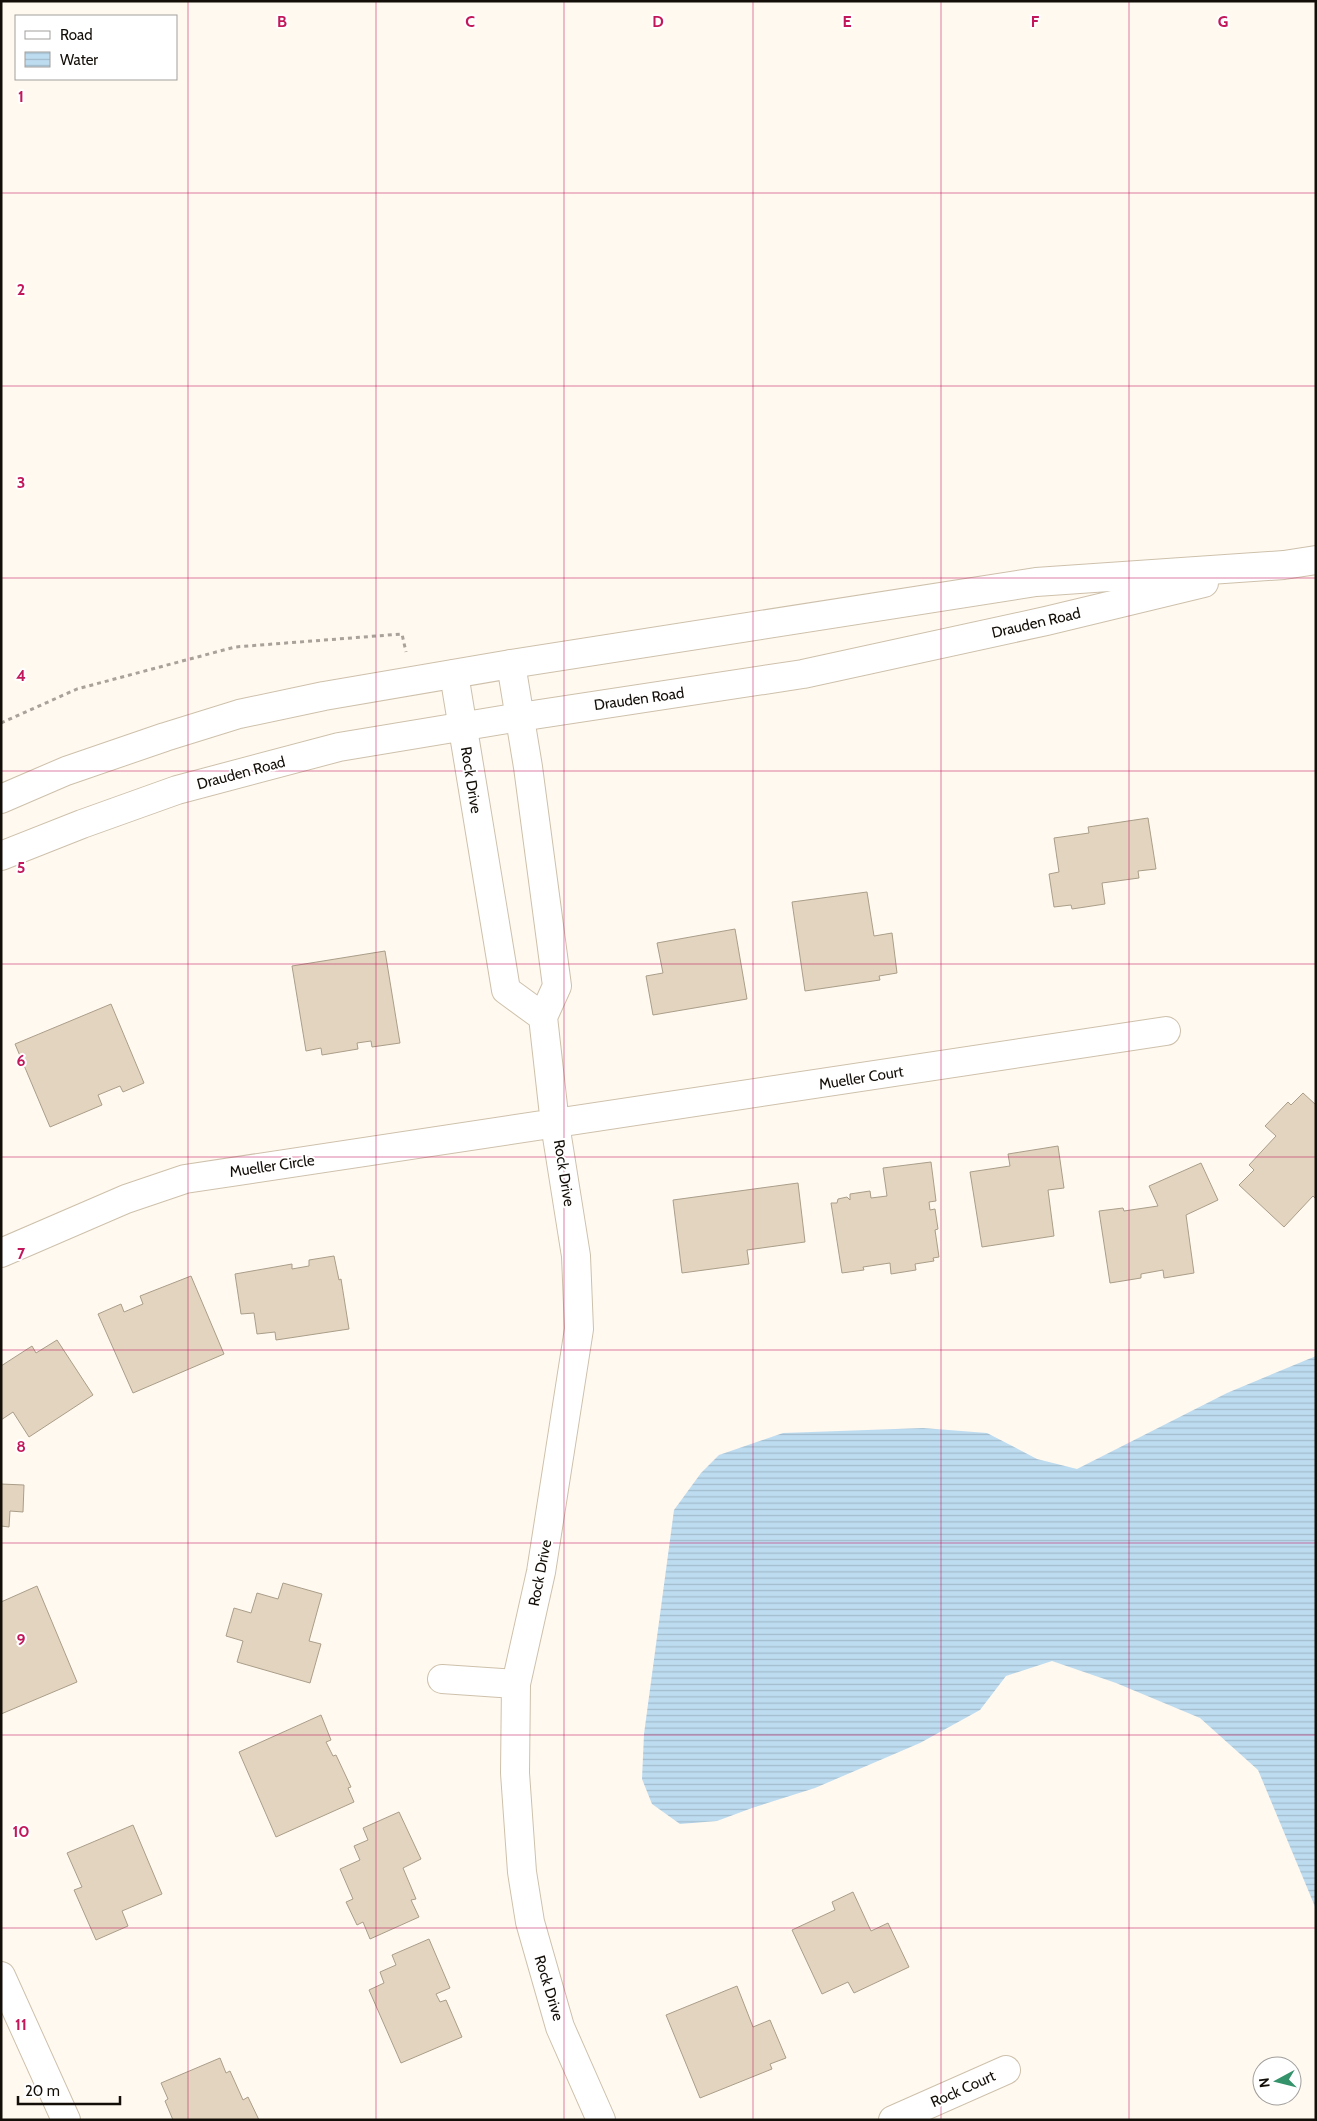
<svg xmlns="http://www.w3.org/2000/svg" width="1317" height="2121" font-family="Cabin,sans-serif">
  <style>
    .water { fill: url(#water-rules) }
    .building { fill: #e2d4be; stroke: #ab9e89 }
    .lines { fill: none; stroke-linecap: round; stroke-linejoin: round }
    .street-casing { stroke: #cec1ab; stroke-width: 30 }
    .secondary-casing { stroke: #cec1ab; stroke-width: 30 }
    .path { stroke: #a8a29a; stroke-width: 3; stroke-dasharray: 4 4; stroke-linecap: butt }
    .street { stroke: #fff; stroke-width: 28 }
    .secondary { stroke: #fff; stroke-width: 28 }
    .grid { fill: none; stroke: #c2185b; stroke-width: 1; stroke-opacity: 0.55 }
    .labels { text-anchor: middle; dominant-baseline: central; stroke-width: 4; stroke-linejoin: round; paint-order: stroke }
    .street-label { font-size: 15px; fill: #130e07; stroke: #fff }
    .grid-label { font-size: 16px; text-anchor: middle; font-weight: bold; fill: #c2185b; stroke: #fff; stroke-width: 4; stroke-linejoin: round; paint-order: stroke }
  </style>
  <defs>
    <pattern id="water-rules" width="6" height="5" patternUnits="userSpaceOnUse" patternTransform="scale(1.25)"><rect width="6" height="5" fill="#bedcf0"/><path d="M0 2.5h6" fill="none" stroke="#a2bccc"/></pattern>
  </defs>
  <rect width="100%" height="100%" fill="#fff9f0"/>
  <!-- water -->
  <path class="water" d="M1316,1356V1909L1258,1770L1200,1718L1116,1683L1052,1661L1006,1676L980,1710L920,1743L815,1788L752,1808L717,1821L680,1824L652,1804L642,1779L644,1734L674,1510L701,1473L719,1455L783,1433L923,1428L987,1433L1037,1459L1077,1469L1227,1393Z"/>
  <!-- building -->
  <path class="building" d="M1148,818L1156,869L1138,871L1139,878L1102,883L1105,904L1072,909L1071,905L1054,907L1049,874L1059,872L1054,838L1089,833L1088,827Z
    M867,892L874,936L892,933L897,973L879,976L880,980L805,991L792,902Z
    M735,929L747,999L653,1015L646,976L663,973L657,943Z
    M385,951L400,1043L372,1047L371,1041L357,1043L358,1049L322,1055L321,1048L306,1051L292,966Z
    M111,1004L144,1083L123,1092L120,1086L98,1095L102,1105L50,1127L15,1044Z
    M1303,1093L1316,1105V1199L1313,1196L1284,1227L1239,1185L1254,1170L1249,1165L1276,1136L1265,1126L1288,1102L1291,1105Z
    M1058,1146L1064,1188L1048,1190L1054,1236L982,1247L970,1172L1010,1166L1008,1154Z
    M931,1162L936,1201L929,1202L930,1210L935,1209L938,1229L935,1230L939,1257L933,1258L934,1261L915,1264L916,1270L891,1274L890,1263L863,1267L864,1270L842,1273L831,1203H837L838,1199L847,1197L850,1200V1194L870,1191L871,1198L887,1196L883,1168Z
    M1201,1163L1218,1200L1186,1215L1194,1273L1164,1278L1163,1270L1141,1274V1278L1110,1283L1099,1211L1123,1208L1124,1211L1158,1206L1149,1186Z
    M798,1183L805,1242L747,1250L749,1264L682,1273L673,1200Z
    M334,1256L339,1280L341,1279L349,1329L276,1340L275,1332L257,1334L254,1313L241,1314L235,1274L292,1264V1269L309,1266V1260Z
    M191,1276L224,1354L133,1393L98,1314L121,1304L124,1312L143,1304L140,1296Z
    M57,1340L93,1395L29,1437L13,1412L1,1420V1366L32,1346L36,1353Z
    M1,1484L24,1485L23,1512L10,1511L9,1527L1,1526Z
    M283,1583L322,1594L309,1641L321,1644L310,1683L237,1662L243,1641L226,1636L234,1608L251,1613L257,1593L278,1599Z
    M37,1586L77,1682L1,1714V1602Z
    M321,1715L331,1740L326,1742L333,1756L336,1755L351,1787L348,1788L354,1802L276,1837L239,1752Z
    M399,1812L421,1859L403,1868L416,1899L411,1900L419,1917L370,1939L363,1922L357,1925L346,1902L353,1899L340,1869L360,1860L354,1846L368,1840L363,1828Z
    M133,1825L162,1894L122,1911L128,1926L96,1940L74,1890L82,1887L67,1853Z
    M853,1892L871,1931L888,1923L909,1967L854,1993L848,1982L822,1994L792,1930L835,1910L832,1902Z
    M429,1939L450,1988L436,1994L440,2002L446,2000L462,2037L401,2063L369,1990L384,1983L380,1972L396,1965L392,1955Z
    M737,1986L753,2027L770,2020L786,2058L770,2064L772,2069L700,2098L666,2015Z
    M220,2058L226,2073L230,2071L243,2100L248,2097L259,2120H173L165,2101L168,2099L161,2083Z"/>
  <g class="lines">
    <!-- street casing -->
    <g class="street-casing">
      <path id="street" d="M511,664L528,767L557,986L543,1017L555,1124L576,1256L579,1329L541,1572L516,1684L515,1773L522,1872L530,1922L560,2027L601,2120
        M454,674L506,990L543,1017
        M1,1253L126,1199L185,1179L1166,1031
        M442,1679L516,1684
        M1,1976L66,2120
        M893,2120L1006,2070"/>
    </g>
    <!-- secondary casing -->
    <g class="secondary-casing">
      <path id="secondary" d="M1,799L66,771L165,737L239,714L324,696L511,664L1036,582L1284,565L1316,560
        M1,856L82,824L177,790L339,747L520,717L803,674L1046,621L1204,583"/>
    </g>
    <!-- path -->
    <path class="path" d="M1,723L77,689L235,647L402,634L406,652"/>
    <!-- street -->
    <use href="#street" class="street"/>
    <!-- secondary -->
    <use href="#secondary" class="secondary"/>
  </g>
  <!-- grid -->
  <path class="grid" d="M188,1V2120M376,1V2120M564,1V2120M753,1V2120M941,1V2120M1129,1V2120M1,193H1316M1,386H1316M1,578H1316M1,771H1316M1,964H1316M1,1157H1316M1,1350H1316M1,1543H1316M1,1735H1316M1,1928H1316"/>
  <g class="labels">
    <!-- street labels -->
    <g class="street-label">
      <text transform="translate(1036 623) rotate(-13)">Drauden Road</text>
      <text transform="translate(639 699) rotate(-8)">Drauden Road</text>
      <text transform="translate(241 773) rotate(-15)">Drauden Road</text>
      <text transform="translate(471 780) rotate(81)">Rock Drive</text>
      <text transform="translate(861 1078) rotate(-9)">Mueller Court</text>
      <text transform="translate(272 1166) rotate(-8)">Mueller Circle</text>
      <text transform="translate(564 1173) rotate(81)">Rock Drive</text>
      <text transform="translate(540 1573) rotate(-79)">Rock Drive</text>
      <text transform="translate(549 1988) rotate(73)">Rock Drive</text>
      <text transform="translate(963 2089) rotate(-24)">Rock Court</text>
    </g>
  </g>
  <g class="grid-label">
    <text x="282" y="27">B</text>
    <text x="470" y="27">C</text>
    <text x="658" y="27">D</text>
    <text x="847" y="27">E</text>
    <text x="1035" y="27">F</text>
    <text x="1223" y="27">G</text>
    <text x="21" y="102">1</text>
    <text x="21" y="295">2</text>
    <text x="21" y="488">3</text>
    <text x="21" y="681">4</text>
    <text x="21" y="873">5</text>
    <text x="21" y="1066">6</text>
    <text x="21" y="1259">7</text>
    <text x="21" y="1452">8</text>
    <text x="21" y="1645">9</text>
    <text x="21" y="1837">10</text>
    <text x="21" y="2030">11</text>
  </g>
  <!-- border -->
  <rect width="1317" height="2121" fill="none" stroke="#130e07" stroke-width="5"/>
  <!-- legend -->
  <rect x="15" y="15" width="162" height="65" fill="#ffffff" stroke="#a19f9c"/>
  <rect x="25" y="31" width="25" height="8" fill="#ffffff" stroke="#a19f9c"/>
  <text x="60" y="40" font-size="15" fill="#130e07">Road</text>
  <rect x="25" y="52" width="25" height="15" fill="url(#water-rules)" stroke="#a19f9c"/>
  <text x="60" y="65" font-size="15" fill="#130e07">Water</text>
  <!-- north arrow -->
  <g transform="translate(1277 2081) rotate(263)"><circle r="24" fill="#ffffff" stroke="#a19f9c"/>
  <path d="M0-4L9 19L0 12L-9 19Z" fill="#35936b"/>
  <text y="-8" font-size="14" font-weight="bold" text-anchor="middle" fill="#130e07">N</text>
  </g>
  <!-- scale -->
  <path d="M18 2096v8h102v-8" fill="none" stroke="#130e07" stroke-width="2.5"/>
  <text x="25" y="2096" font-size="15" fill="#130e07" stroke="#ffffff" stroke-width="4" paint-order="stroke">20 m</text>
</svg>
